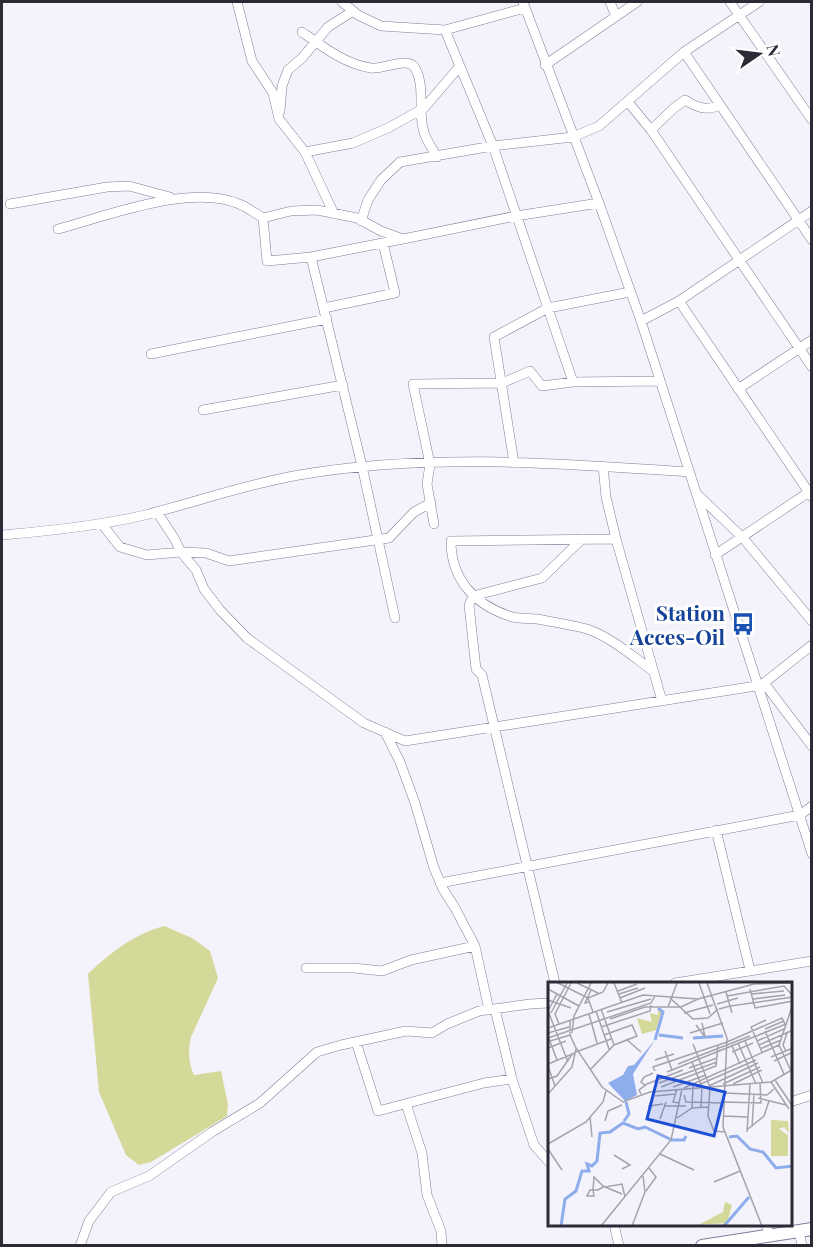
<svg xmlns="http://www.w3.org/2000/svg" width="813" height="1247" font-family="'Playfair Display',serif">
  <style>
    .green { fill: #d4d999 }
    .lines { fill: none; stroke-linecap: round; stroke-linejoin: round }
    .minor-casing { stroke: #847b9b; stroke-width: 10 }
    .major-casing { stroke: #847b9b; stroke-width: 14 }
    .minor { stroke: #fff; stroke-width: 9 }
    .major { stroke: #fff; stroke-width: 12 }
    .labels { text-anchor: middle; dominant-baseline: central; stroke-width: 6; stroke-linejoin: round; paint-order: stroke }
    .transit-label { font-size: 21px; font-weight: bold; fill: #164399; stroke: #fff; text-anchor: end }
    .inset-river { fill: none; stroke: #8dadec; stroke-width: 3 }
    .inset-road { fill: none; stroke: #a4a2ac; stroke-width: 1.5 }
    .view { fill: #1d4ed8; fill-opacity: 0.15; stroke: #1d4ed8; stroke-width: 3 }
    .inset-edge { fill: none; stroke: #2d2937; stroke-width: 3 }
  </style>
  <rect width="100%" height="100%" fill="#f4f2fa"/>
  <!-- green -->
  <path class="green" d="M164,926L192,938L210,951L218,978L191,1037C188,1050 188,1063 194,1075L221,1071L228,1104L227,1116L151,1162L139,1165L126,1155L99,1092L88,974C110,953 134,934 164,926Z"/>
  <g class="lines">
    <!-- minor casing -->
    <g class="minor-casing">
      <path id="minor" d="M237,2L252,61L273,93L279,119L305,152L334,214
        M342,2L358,15L381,26L445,30L525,8
        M523,2L599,203L641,321L812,854
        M610,2L616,16
        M730,2L812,120
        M445,30L493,146L573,382
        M302,32C323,47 345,64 371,68C383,70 408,56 415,68C426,87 417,112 424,132C426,141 433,149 437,157
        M684,52L812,240
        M545,65L637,2
        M628,102L651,130L812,367
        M280,111L282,86L288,70L302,58L328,27L353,11
        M651,130L674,108L685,100C698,108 706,111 720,105
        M305,152L353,143L388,128L424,108L460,66
        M10,204L107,187L129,186L170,197
        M263,218L291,211L317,210L357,218L381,231L403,239L516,216L599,203
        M361,221L368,200L381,180L400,162L493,146L573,137L599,126L684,52L759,2
        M58,229C107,216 191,183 239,204C247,207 255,213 263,218L267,261L311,257L403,239
        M311,257L362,466L395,618
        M679,301L812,497
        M324,308L395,293L383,243
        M641,321L679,301L812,211
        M151,354L327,319
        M738,389L812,340
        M203,410L343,385
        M514,463L494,337L548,308L630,292
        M603,466L606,497L616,539L662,701
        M697,494L743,538L812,621
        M157,512L174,538L181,552L196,570L204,589L220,610L247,638L364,723L405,741L756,686L764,683L812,645
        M102,524L120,547L147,555L181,552L206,553L229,561L389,538L414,512L431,503
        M434,524L427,484L430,464L413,384L502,383L530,371L542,386L573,382L658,381
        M2,535C50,531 98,526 145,515C196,502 247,484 299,475C425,453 561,463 689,472
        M616,539L451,541C451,579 474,604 509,616C517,619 528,618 537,619C553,622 571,625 587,629C611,637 632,656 653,671
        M715,555L812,490
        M764,683L812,746
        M385,732L400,762L415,803L434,868L443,889L455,908L475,946L489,1010
        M716,830L750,970
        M440,883L800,815L812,806
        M306,968H354L382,971L411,960L475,946
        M555,983L482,675L476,669L469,605L473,596L542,578L582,539
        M675,983L812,961
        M495,1009L512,1079L534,1145L549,1162
        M356,1042L378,1111L484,1083L512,1079
        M790,1102L812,1095
        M406,1104L422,1153L427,1195L441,1231L442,1246
        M614,1224L619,1246
        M766,1224L769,1235
        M799,1231L802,1246
        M80,1246L89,1221L111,1192L149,1176L212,1132L260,1103L317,1052L341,1045L406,1031L432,1033L447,1024L479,1011L530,1004L549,1003"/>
    </g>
    <!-- major casing -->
    <g class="major-casing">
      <path id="major" d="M702,1246L812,1229"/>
    </g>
    <!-- minor -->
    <use href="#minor" class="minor"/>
    <!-- major -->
    <use href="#major" class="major"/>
  </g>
  <!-- icons -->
  <defs>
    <g id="bus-bare" transform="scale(1.8)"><path d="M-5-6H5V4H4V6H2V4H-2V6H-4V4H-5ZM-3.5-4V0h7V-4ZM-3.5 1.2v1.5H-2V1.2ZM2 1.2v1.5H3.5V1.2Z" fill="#1a4fb4" stroke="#fff" stroke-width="2.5" paint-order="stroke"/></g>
  </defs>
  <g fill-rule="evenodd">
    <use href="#bus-bare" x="743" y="624"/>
  </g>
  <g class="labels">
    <!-- transit labels -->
    <g class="transit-label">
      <text x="725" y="612">Station<tspan x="725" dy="24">Acces-Oil</tspan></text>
    </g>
  </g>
  <!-- overview -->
  <g transform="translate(548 982)">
    <rect width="244" height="244" fill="#f4f2fa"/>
    <path d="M110,27L114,30L108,48L94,52L89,36L104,40L102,31L110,33ZM223,138L240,139L241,151L236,145L231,147L240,153V174H223ZM177,220L184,223L179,241L150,243L175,230Z" fill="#d4d999"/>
    <path d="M107,58L85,92L89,113L77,119L60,101L75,93L80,84L86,83Z" fill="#8dadec"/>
    <path class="inset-river" d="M111,53L135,56M145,56L175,54M107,58L115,30L110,26M76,139L81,132L78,120M181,155L189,154L202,167L215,170L228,186L245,184M13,244L17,217L28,209L34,189H41L39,182L44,184L49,179L52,151L62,150L75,141L90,147L97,145L124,158H136L138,154M176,244L201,215"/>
    <path class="inset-road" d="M10,1L40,16L45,30M29,1L50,11M66,1L74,21M151,1L162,32M159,1L179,56L175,145L214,244M0,7L31,24M202,7L207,26L245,19M70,9L89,2M71,12L90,6M204,12L236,9M179,14L236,4L245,14M40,16L55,10L60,1M72,16L97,6M122,16L145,37L160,36L170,27M205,17L237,13M0,18L23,26M41,20L37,21L43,8M169,22L190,16M245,22L231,63L245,93M120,25L129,1M53,27L66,63M171,27L182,24L178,10M0,29L20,80M0,29L9,12M48,29L61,67M59,30L103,17M3,31L19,1M136,31L165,23M184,31L182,24L245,15M41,32L49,61M62,37L97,25H133L150,17M22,38V53L28,66L54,105L75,120L102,110L223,100L242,89M11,42L7,32L23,1M148,43L157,55L154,41M53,45L102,29L103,23M0,46L95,13L150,17L206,2L245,1M217,47L236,39M217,49L236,92M0,51L21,45M24,51L26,34L43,1M142,51L175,41M0,54L9,78M0,56L103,21L107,14M78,57L93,70M2,59L22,53M197,59L215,101M209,59L236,47M190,61L208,102M145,62L162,105L160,134L166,149L176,150M211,63L245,48M184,64L192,82M0,66L18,59M212,67L233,58M117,69L124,88M238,69L235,63L239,51M28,70L63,57M184,70L205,61M214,70L203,45L218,38M223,75L245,66M107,78L126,72M226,79L245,70M144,80L154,105L153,125M0,82L27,71M130,82L202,54M0,84L7,104M141,86L169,76M43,87L66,63L89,54L84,43L56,53M107,89L105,85L179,60L234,36L238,44M119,90L238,42M0,97L9,94L25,71M227,98L245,125M223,100L241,127M111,101L169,80M175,102L212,85M185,102L214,88M98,104L93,100L96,95L105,91M148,104L208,78M161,104L210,81M113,105L168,84L170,63M125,105L158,93M136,106L231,63M129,107L125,120L131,121M107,109L101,124L115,122M176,111L219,113L226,107M0,112L24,85L28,67M93,112L91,108L99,102L135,88M136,113L138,120L175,121M107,114L127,112M210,116L238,123M175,120L213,121L212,101M117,124H138M144,126L145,104M175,134L200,135M42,135L44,155M129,136L144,126L160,125M112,137L118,120M57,139L60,129L74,123M204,145L206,112M200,147L216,134L221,119M199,150L202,102M0,162L38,140L55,120L58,109M0,167L14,188M112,172L146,188M66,173L82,183L74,187M166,200L192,189M56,205L46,195L45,208L46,214H39L42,208H50L57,204M98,209L108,195L101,186M74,212L57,205L74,202L77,215M53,244L123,158L134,107M84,244L97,210L95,194"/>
    <path class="view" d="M110,94L177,110L166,154L99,137Z"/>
    <rect width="244" height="244" class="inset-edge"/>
  </g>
  <!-- border -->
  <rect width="813" height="1247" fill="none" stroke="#2d2937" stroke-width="6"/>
  <!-- north arrow -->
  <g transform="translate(759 54) rotate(76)" stroke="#ffffff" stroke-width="4.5" paint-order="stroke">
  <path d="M0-4.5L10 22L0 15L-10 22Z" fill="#2d2937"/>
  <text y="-9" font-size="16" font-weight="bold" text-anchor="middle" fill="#2d2937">N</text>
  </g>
</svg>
